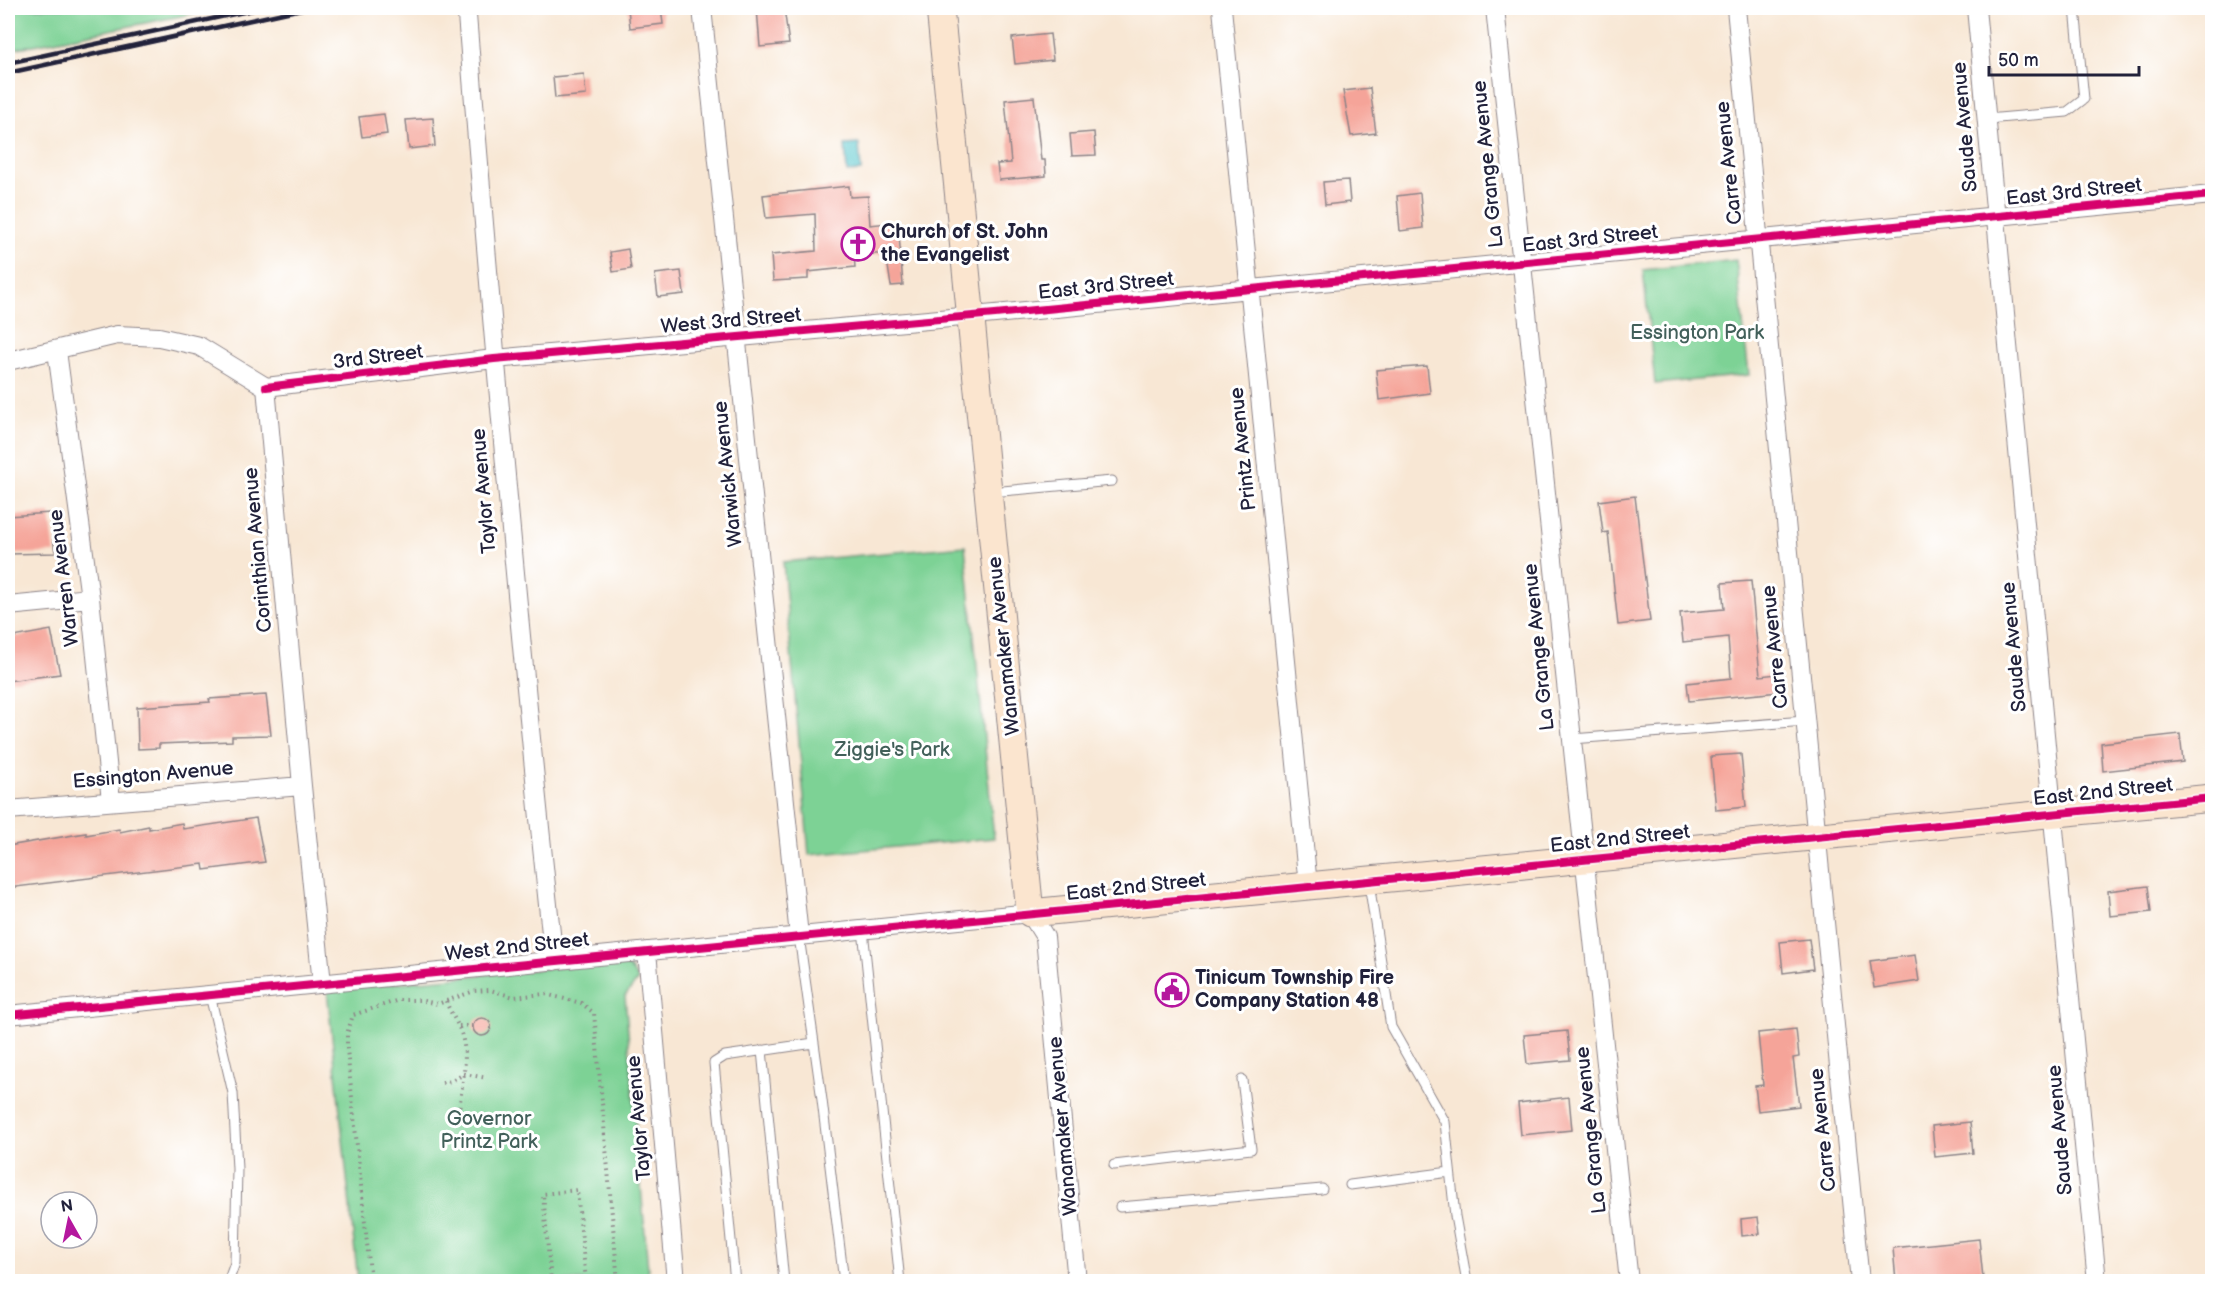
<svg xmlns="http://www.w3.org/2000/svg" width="2220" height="1289" font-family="'Balsamiq Sans',sans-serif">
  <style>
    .green { fill: #7dd295; stroke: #507a68; stroke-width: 1.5 }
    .water { fill: #59c7cd; stroke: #3e7484; stroke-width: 1.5 }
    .building { fill: #f5a499 }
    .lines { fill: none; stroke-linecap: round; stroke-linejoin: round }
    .lane-casing { stroke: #8d8488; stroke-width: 11 }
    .street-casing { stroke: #8d8488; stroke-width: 20 }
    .secondary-casing { stroke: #8d8488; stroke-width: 29 }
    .path { stroke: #8d8488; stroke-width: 4; stroke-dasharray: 1.5 4.5; stroke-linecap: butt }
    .lane { stroke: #fff; stroke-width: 9 }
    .street { stroke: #fff; stroke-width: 18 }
    .secondary { stroke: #fbe5cf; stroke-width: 27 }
    .rail { stroke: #22223b; stroke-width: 4.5 }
    .cycleway-casing { stroke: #fff; stroke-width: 11 }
    .cycleway { stroke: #d6006c; stroke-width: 8 }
    .labels { text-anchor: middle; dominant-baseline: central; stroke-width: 6; stroke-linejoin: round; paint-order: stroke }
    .street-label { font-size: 20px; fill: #22223b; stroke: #fff }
    .poi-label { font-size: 20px; font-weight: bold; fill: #22223b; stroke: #fff; text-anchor: start }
    .park-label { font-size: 20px; fill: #42605a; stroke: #fff }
  </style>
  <rect width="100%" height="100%" fill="#fff"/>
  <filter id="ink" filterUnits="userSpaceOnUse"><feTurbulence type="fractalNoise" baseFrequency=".0167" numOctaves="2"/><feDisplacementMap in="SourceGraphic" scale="12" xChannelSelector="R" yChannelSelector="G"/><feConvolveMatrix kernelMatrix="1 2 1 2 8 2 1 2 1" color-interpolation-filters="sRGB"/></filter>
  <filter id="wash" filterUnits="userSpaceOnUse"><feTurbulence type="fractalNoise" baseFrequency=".008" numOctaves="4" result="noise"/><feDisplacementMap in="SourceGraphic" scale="24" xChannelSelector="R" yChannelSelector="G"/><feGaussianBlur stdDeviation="1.35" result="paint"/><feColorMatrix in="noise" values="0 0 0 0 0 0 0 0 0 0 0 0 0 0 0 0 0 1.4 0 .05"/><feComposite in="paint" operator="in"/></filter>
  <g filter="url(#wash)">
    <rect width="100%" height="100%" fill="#f8e7d4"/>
    <!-- green -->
    <path class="green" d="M8,8H222L8,50Z
      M1736,260L1749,375L1655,384L1643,270Z
      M965,546L994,838L809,855L783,562Z
      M615,962C628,964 632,969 638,980L625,996L649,1281H358L327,990Z"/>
    <!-- water -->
    <path class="water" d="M859,144L861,171L847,172L845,145Z"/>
    <g id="blocks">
      <!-- building -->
      <path class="building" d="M628,8H661L663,24L630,28Z
        M757,8H784L789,44L760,47Z
        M1050,34L1053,60L1015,64L1012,38Z
        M584,74L586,95L555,98L553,77Z
        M1370,88L1376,133L1351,136L1343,91Z
        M1034,97L1041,160H1045L1046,176L999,180L997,164L1011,163L1005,100Z
        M384,114L387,134L362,137L359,117Z
        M433,118L435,146L409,149L406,120Z
        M1094,132L1096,155L1072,156L1070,134Z
        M1348,180L1350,202L1325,205L1323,182Z
        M849,186L850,197L868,196L870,225L898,222L903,285L891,286L886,253L854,256L855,267L808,272V279L773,281L771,255L816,251L815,214L766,218L763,195Z
        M1420,193L1423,228L1400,231L1397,196Z
        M628,249L631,269L613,272L610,252Z
        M681,271L684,294L658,297L655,274Z
        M1427,366L1430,393L1379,400L1376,370Z
        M1635,496L1650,621L1618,625L1608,532L1603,533L1599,501Z
        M50,513L55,553L8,554V516Z
        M1751,581L1760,676L1777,674L1779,692L1689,701L1687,683L1731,678L1728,637L1683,642L1680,613L1724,609L1722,583Z
        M51,630L60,674L8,681V638Z
        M266,695L271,735L232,736V741L159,744V748L138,749L137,707L210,702L209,699Z
        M2180,734L2183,762L2103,771L2101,743Z
        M1741,754L1746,807L1716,810L1711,756Z
        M256,818L265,862L204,870L203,864L8,888V846L86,833V835L119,829L120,832L149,826V829L182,823L183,829Z
        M2148,886L2151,912L2110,916L2108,891Z
        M1809,939L1813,969L1783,973L1780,942Z
        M1915,955L1919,981L1874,988L1870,961Z
        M473 1027a9 9 0 1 1 18 0a9 9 0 1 1-18 0Z
        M1796,1029L1799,1057L1793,1058L1799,1106L1758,1111L1755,1086L1763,1085L1758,1033Z
        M1567,1031L1570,1060L1527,1064L1524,1035Z
        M1569,1097L1572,1130L1521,1135L1518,1103Z
        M1970,1122L1973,1153L1935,1157L1932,1126Z
        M1758,1217L1760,1234L1742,1236L1741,1219Z
        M1979,1239L1983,1278L1949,1281H1896L1893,1248Z"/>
    </g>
  </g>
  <g filter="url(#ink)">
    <use href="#blocks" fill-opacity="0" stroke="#8d8488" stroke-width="1.5"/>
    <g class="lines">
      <!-- lane casing -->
      <g class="lane-casing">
        <path id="lane" d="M1987,119L2067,112L2084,99L2075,8
          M991,492L1112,481
          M1572,739L1805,721
          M1369,883L1391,1027L1445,1122L1455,1216L1467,1282
          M863,930L900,1282
          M799,936L822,1100L844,1282
          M210,995L233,1093L237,1169L235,1263L228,1282
          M762,1050L784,1282
          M1114,1165L1251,1149L1242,1080
          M1350,1185L1450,1172
          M1120,1207L1322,1189
          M735,1282L714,1063L725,1056L814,1043"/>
      </g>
      <!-- street casing -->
      <g class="street-casing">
        <path id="street" d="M702,8L799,936
          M1222,8L1308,886
          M1495,8L1629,1282
          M1736,8L1860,1282
          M1976,8L2097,1282
          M467,15C492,331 520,646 554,961
          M57,351L90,598L111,801
          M8,361L117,335L159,337L199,346L266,387
          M266,387L494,359L995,314L2212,195
          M266,387L302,786L322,984
          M8,606L90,598
          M8,810L302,786
          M647,951L676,1282
          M8,1015L1030,913L1045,937L1077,1282"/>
      </g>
      <!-- secondary casing -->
      <g class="secondary-casing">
        <path id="secondary" d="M940,8L1030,913L2212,798"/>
      </g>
      <!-- path -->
      <path class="path" d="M446,1001C450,1013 459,1024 462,1036C470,1064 459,1090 459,1118
        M459,1026H473
        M442,1083L452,1081L464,1074L487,1078
        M371,1282L347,1049V1034L353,1015L399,1000H419L438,1004L474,991L490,990L514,997L545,994L581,1003L594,1013L618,1282
        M551,1282L543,1194L577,1190L586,1281L597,1282"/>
      <!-- lane -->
      <use href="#lane" class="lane"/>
      <!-- street -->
      <use href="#street" class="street"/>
      <!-- secondary -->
      <use href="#secondary" class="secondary"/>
      <!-- rail -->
      <path class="rail" d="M8,63L262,8
        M8,73L306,8"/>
      <!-- cycleway casing -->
      <g class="cycleway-casing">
        <path id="cycleway" d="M266,387L494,359L995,314L2212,195
          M8,1015L2212,798"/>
      </g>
      <!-- cycleway -->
      <use href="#cycleway" class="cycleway"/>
    </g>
  </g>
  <!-- icons -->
  <defs>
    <g id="church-ring" transform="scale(1.725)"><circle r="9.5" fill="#fff" stroke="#b5179e" stroke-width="1.5"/><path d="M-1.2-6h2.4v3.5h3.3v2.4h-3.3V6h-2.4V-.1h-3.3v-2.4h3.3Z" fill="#b5179e"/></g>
    <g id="civic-ring" transform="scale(1.725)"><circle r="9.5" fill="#fff" stroke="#b5179e" stroke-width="1.5"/><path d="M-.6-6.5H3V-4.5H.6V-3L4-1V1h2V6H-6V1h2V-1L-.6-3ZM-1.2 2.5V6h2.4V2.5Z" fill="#b5179e"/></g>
  </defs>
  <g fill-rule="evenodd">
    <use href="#church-ring" x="858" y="244"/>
    <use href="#civic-ring" x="1172" y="990"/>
  </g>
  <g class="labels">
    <!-- street labels -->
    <g class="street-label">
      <text transform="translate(1965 127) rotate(-95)">Saude Avenue</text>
      <text transform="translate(1729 163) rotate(-96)">Carre Avenue</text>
      <text transform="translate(1488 164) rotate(-96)">La Grange Avenue</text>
      <text transform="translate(2074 192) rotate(-6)">East 3rd Street</text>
      <text transform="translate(1590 239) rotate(-6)">East 3rd Street</text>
      <text transform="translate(1106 286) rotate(-6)">East 3rd Street</text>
      <text transform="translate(731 321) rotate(-5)">West 3rd Street</text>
      <text transform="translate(378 357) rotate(-7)">3rd Street</text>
      <text transform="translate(1243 449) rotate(-96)">Printz Avenue</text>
      <text transform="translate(728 474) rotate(-96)">Warwick Avenue</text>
      <text transform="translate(484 491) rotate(-95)">Taylor Avenue</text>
      <text transform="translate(258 550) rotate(-95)">Corinthian Avenue</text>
      <text transform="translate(64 578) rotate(-97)">Warren Avenue</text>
      <text transform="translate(1004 646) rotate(-96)">Wanamaker Avenue</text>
      <text transform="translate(1539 647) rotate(-96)">La Grange Avenue</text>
      <text transform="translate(1775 647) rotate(-96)">Carre Avenue</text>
      <text transform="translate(2014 647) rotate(-95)">Saude Avenue</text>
      <text transform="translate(153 775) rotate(-5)">Essington Avenue</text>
      <text transform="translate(2103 792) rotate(-6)">East 2nd Street</text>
      <text transform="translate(1620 839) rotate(-6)">East 2nd Street</text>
      <text transform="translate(1136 887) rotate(-6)">East 2nd Street</text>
      <text transform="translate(517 947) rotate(-6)">West 2nd Street</text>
      <text transform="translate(639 1118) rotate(-95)">Taylor Avenue</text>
      <text transform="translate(1063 1126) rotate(-95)">Wanamaker Avenue</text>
      <text transform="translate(1591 1130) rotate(-96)">La Grange Avenue</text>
      <text transform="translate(1823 1130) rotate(-96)">Carre Avenue</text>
      <text transform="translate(2060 1130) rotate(-95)">Saude Avenue</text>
    </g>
    <!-- poi labels -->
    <g class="poi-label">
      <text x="881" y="232">Church of St. John<tspan x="881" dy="23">the Evangelist</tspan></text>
      <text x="1195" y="978">Tinicum Township Fire<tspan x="1195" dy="23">Company Station 48</tspan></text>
    </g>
    <!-- park labels -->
    <g class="park-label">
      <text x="1697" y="333">Essington Park</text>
      <text x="892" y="750">Ziggie's Park</text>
      <text x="489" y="1119">Governor<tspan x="489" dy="23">Printz Park</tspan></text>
    </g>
  </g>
  <!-- margin -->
  <rect width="2220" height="1289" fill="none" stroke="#fff" stroke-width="30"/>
  <!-- north arrow -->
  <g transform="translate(69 1220) rotate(351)"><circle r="28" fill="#ffffff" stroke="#a7a7b1" stroke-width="1.5"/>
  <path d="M0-4.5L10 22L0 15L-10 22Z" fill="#b5179e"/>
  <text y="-9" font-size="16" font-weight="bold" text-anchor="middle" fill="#22223b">N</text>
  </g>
  <!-- scale -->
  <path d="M1989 66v9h150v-9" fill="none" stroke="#22223b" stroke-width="3"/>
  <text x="1998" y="66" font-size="18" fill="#22223b" stroke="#ffffff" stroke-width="4.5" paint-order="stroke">50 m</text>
</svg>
